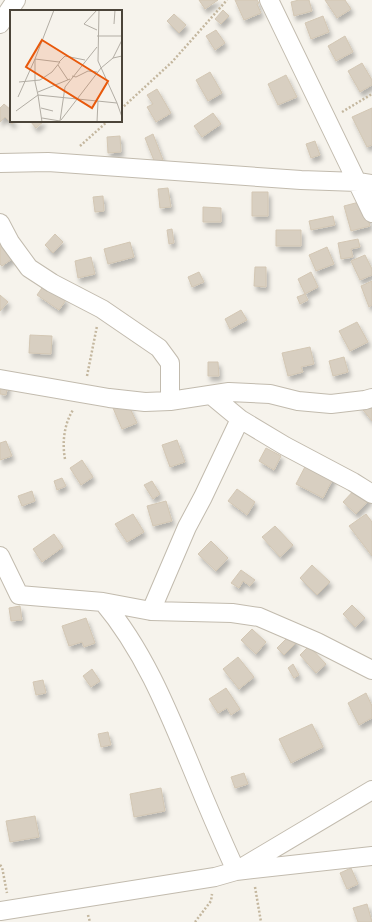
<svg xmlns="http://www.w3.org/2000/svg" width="372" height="922" font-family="'Fira Sans',sans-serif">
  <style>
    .building { fill: #d8cfc1; stroke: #d3c7b4; filter: url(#shadow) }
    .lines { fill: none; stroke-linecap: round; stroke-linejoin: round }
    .street-casing { stroke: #c2bbae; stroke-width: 20 }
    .path { stroke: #c4b79f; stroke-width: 2.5; stroke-dasharray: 2 2; stroke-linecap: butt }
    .street { stroke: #fff; stroke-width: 18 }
    .inset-road { fill: none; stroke: #b2ada4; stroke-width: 1 }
    .view { fill: #e8590c; fill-opacity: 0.15; stroke: #e8590c; stroke-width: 2 }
    .inset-edge { fill: none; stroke: #4b4439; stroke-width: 2 }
  </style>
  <defs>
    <filter id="shadow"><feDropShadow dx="2.5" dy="4.5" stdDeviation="2" flood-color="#0004"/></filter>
  </defs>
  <rect width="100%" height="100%" fill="#f6f3ec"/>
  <!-- building -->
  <path class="building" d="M199,0H218L205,9Z
    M235,0H257L259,3L257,4L261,13L244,20Z
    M299,0H309L312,11L294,16L291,2Z
    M325,0H345L351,9L337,18Z
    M223,10L229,16L221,24L215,19Z
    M174,14L186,25L179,33L167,21Z
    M323,16L329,32L311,39L305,23Z
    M216,30L225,43L215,50L206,36Z
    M345,36L353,52L336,61L328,46Z
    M362,63L372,80V85L360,92L348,71Z
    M210,72L222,93L208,101L196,80Z
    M286,75L297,97L278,105L268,84Z
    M157,89L171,113L156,122L147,107L153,104L147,95Z
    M4,104L11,110V121H15L12,124L5,117L0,122V108Z
    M372,108V145L367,147L352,117Z
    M213,113L221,124L202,137L194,126Z
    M30,121H44L36,128Z
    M153,134L163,160L155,163L145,138Z
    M120,136L121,152L108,153L107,137Z
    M315,141L320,155L311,158L306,144Z
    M168,188L171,207L160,208L158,189Z
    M252,192H268V216H252Z
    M103,196L104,211L95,212L93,197Z
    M363,201L370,226L351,231L344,206Z
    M203,207L221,208V222H203Z
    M333,216L335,225L311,230L309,221Z
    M172,229L174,243L169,244L167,230Z
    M276,230H301V246H276Z
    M55,234L63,242L53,253L45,245Z
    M358,239L360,247L351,249L353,257L341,259L338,243Z
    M0,241L16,256L2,266L0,264Z
    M130,242L134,257L108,264L104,249Z
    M327,247L334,264L316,271L309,255Z
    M365,255L372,269V275L360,280L351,261Z
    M91,257L95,274L78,278L75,261Z
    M255,267H266V287L254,286Z
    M199,272L204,282L192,287L188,277Z
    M311,272L318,287L305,294L298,279Z
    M372,281V305L369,307L361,286Z
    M44,285L66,300L59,310L37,295Z
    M305,294L308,300L300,304L297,297Z
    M0,295L8,302L0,311Z
    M241,310L247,320L230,329L225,319Z
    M357,322L368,342L350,351L339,331Z
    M30,335L52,336L51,354L29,353Z
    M310,347L314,364L301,367L303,372L288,376L282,353Z
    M344,357L348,372L333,376L329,361Z
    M208,362H218L219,376H208Z
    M0,383L8,384L6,395L0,394Z
    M127,402L137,423L122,429L113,408Z
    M372,402V421L359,405Z
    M177,440L185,462L170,467L162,445Z
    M6,441L12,456L0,460V443Z
    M266,448L281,456L274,470L259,461Z
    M82,460L93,477L81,485L70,468Z
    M308,461L335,475L323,498L296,484Z
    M62,478L66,486L57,490L54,481Z
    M152,481L160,494L153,499L144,485Z
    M357,487L370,499L356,514L343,502Z
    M237,489L255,502L247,515L228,501Z
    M32,491L35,501L22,506L18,496Z
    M166,501L172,521L153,526L147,506Z
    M133,514L144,532L127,542L115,524Z
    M366,514L372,522V556L349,526Z
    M275,526L293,545L280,557L262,537Z
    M54,534L63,547L42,562L33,549Z
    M211,541L228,558L216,571L198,554Z
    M312,565L330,582L317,595L300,578Z
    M241,570L255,580L250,586L243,581L239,588L231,583Z
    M352,605L365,618L355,627L343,614Z
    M20,606L22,620L11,621L9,608Z
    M86,618L95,643L84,647L82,642L69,646L62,626Z
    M252,629L266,642L256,654L241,640Z
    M290,635L297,642L284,655L277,648Z
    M309,646L326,664L316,673L300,655Z
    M238,657L254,677L239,689L223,669Z
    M293,664L299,675L294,678L288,668Z
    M92,669L100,681L91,687L83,676Z
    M43,680L46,693L36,695L33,682Z
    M226,688L240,709L231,715L227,708L218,713L209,699Z
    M366,693L372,706V718L359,725L348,703Z
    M312,724L323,747L291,763L279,739Z
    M108,732L111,745L101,747L98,734Z
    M244,773L248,784L235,788L231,777Z
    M161,788L165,811L134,817L130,794Z
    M35,816L39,837L10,842L6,821Z
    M351,868L358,884L347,889L340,873Z
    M367,904L372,922H358L353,908Z"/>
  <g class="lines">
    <!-- street casing -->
    <g class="street-casing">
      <path id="street" d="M269,0L372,213
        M0,24L16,0
        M0,163L48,162L301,180L358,182L372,184
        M0,223L10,242L29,268L52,283L102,309L159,348L170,363V401
        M0,379L109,398L145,402L170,401L229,392L270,394L298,401L331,404L365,400L372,398
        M211,395L240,419L285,446L353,482L372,494
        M0,556L19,595L103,602C146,653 170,716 195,776C208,808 222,840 236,871L372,856
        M103,602L151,611L232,613L259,617L317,642L372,670
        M151,611L187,527L203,497L240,419
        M0,911L215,877L236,871L372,790"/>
    </g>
    <!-- path -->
    <path class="path" d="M121,109L172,62L227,0
      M342,112L372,94
      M80,146L108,121
      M87,376L97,326
      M65,459C62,443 64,424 73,410
      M0,865L2,867L7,893
      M255,887L261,922
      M88,915L90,922
      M195,922L211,901L212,894"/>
    <!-- street -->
    <use href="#street" class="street"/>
  </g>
  <!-- overview -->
  <g transform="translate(10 10)">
    <rect width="112" height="112" fill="#f6f3ec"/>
    <path class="inset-road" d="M44,0L25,49V72L28,85L107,93L112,107M87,0L74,14L87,20M89,0L88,51L107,93M104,14L105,0M87,26H112M103,48L112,30M48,55L58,70M62,66L66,67L78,61L87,62M9,72L30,70L42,62L50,52M28,82L60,69M8,87L25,49L49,52L55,46L75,50M31,98L43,101M6,101L28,85L32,112M32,108L50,111L55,77L87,37M51,110L91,58L103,48L112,46M87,112L88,91"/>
    <path class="view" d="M32,30L98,71L82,98L16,57Z"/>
    <rect width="112" height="112" class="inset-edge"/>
  </g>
</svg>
